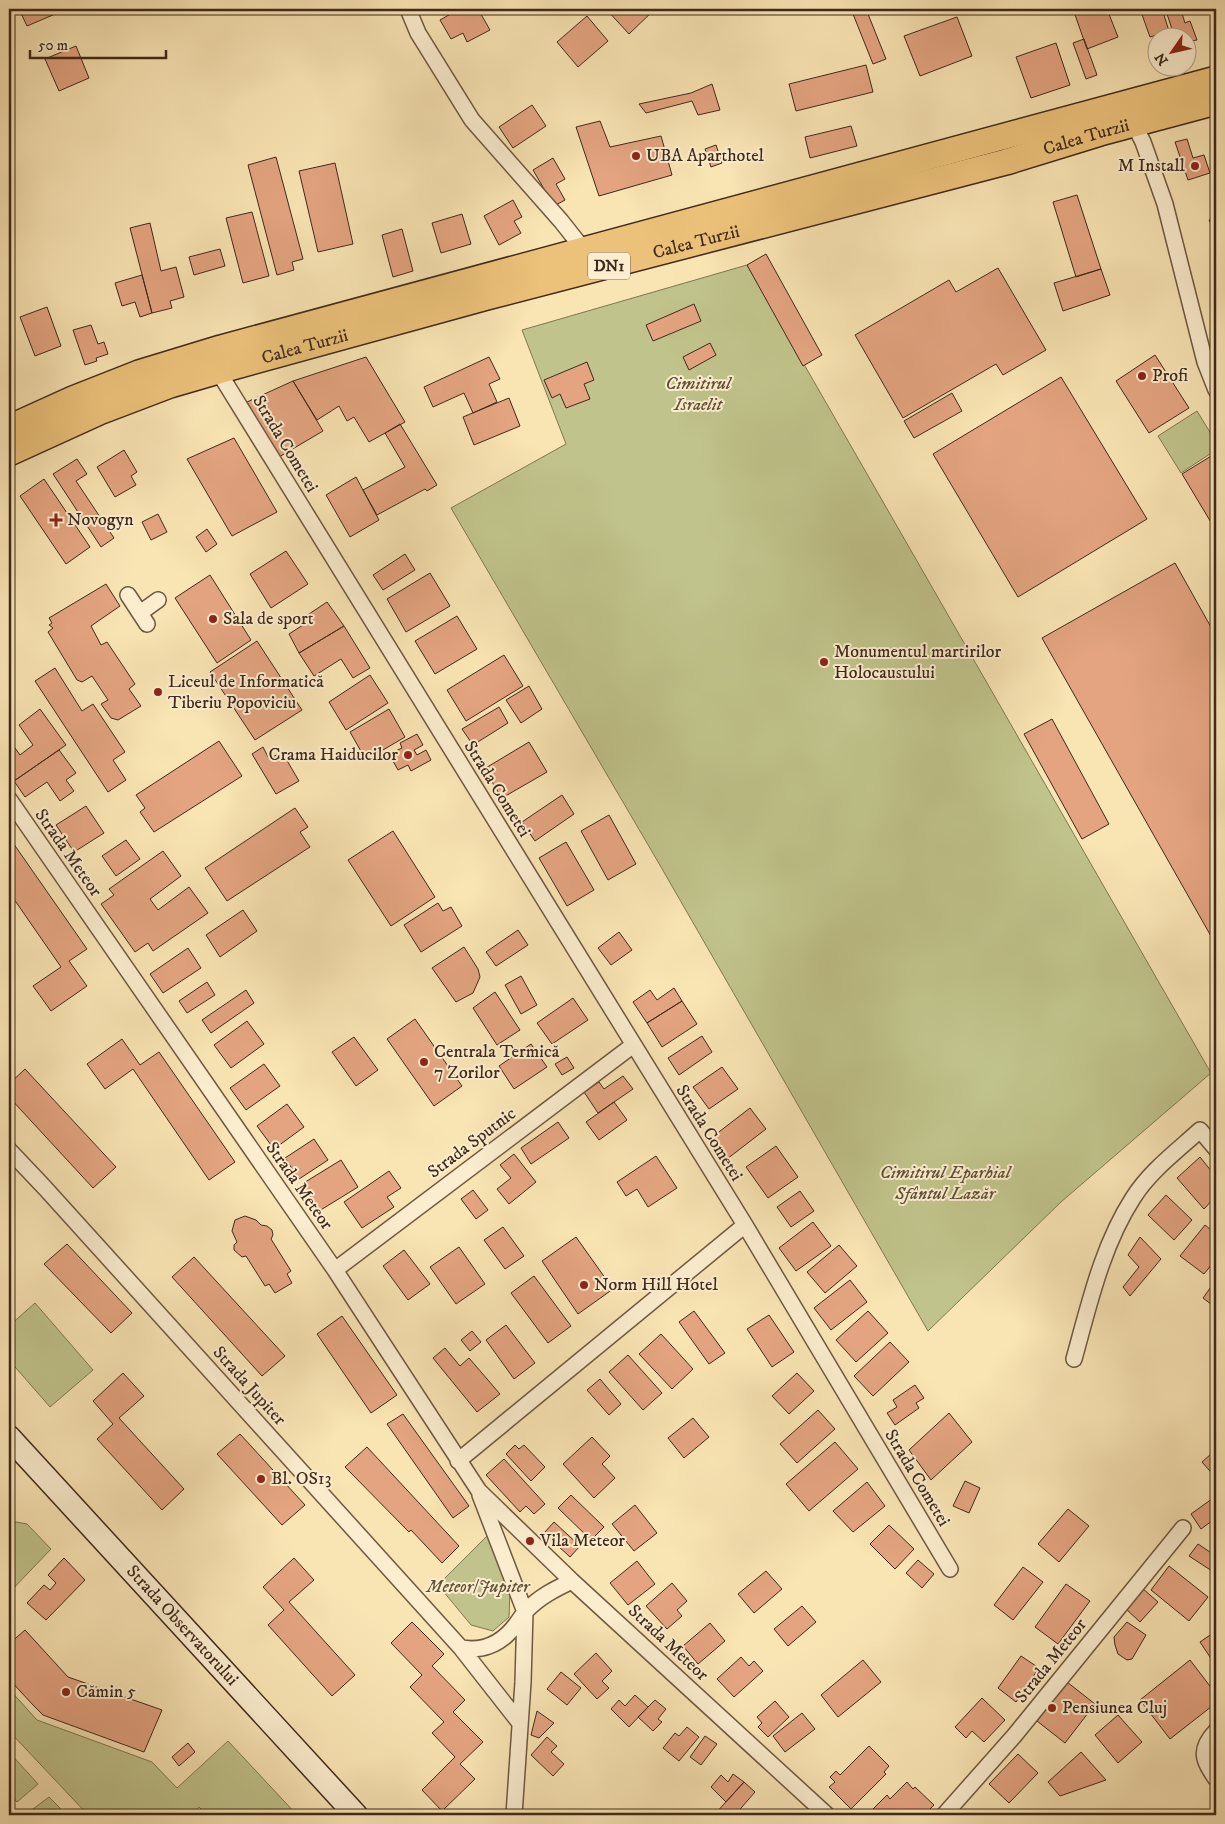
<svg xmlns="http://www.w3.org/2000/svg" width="1225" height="1824" font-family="'IM FELL DW Pica',serif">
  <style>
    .green { fill: #c0c38b; stroke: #807652 }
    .building { fill: #e4a481; stroke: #3f291a }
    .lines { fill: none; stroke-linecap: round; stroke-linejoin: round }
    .street-casing { stroke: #6e5840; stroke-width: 18 }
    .secondary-casing { stroke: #3f291a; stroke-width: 25 }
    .primary-casing { stroke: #3f291a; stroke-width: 28 }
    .street { stroke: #fbedce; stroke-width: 15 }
    .secondary { stroke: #fbedce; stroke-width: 22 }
    .primary { stroke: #ecc27a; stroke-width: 25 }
    .poi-dot { fill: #8f2418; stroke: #fbedce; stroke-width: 2 }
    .labels { text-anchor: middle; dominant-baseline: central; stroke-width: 4; stroke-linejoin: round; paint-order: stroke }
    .shield { fill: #fbedce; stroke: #776450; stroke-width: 1 }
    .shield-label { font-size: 16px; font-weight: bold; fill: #3f291a }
    .street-label { font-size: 18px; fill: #3f291a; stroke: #fbedce }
    .poi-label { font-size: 18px; fill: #3f291a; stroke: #fbedce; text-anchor: start }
    .park-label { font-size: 18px; font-style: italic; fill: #5f5036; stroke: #fbedce }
  </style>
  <rect width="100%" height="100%" fill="#f9e4b4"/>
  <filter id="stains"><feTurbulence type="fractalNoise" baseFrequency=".004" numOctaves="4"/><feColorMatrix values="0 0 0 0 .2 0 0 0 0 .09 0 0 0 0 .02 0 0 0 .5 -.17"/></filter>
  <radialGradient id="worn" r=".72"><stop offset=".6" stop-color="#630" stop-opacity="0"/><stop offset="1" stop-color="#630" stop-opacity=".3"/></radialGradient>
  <!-- green -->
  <path class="green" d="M747,265L1211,1073L1061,1202L928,1331L661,867L451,508L566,444L522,330Z
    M1197,411L1216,442V450L1181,473L1158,436Z
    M35,1303L93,1370L50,1407L9,1360V1326Z
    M11,1521L27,1524L51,1549L9,1593V1526Z
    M491,1532L510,1591L509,1617L493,1631L471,1625L438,1585Z
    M9,1689L37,1720L152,1762L177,1788L228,1741L297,1815H207L199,1807L191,1815H88L9,1731Z
    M9,1752L38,1784L17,1802L9,1792Z
    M49,1797L67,1815H25Z"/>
  <!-- building -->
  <path class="building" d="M19,9H67L27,26Z
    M452,9H478L490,30L467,42L463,33L451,39L440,20L454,12Z
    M606,9H655L629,34Z
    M851,9H866L886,59L873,64Z
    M1073,9H1107L1118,37L1087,49Z
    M1140,9H1162L1169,31L1150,37Z
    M1181,10L1185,23L1190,21L1197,40L1191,41L1195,54L1188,56V38H1175L1167,14Z
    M587,16L608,41L578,67L557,42Z
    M957,17L972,56L920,76L904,36Z
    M1084,39L1097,75L1086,79L1073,43Z
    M1056,43L1070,85L1031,98L1016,57Z
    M76,46L89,78L59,91L45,59Z
    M866,65L873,92L796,111L789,84Z
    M712,84L720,110L698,115L692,101L646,113L639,104L691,93Z
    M532,105L546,126L513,148L499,127Z
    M600,121L610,147L661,136L672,175L599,196L576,127Z
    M851,126L857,146L810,158L805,137Z
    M1187,139L1193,158L1204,155L1210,173L1188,180L1175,142Z
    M716,145L722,163L711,167L705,149Z
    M276,157L303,259L292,262L294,270L277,275L248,165Z
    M553,158L565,179L556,184L565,200L554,206L533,170Z
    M335,163L353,244L318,252L299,171Z
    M1077,195L1101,269L1076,277L1053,202Z
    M513,200L522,217L514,221L521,233L499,245L484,216Z
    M252,212L269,276L243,283L226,218Z
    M462,214L471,244L441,253L432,223Z
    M1216,216V235L1209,220Z
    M150,223L161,271L176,267L184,297L170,301L172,308L152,313L130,228Z
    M402,229L413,271L393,277L382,235Z
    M220,249L225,266L194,275L189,257Z
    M766,254L822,355L803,366L747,265Z
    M998,268L1046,350L1003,375L996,364L903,418L855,335L949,280L956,292Z
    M1101,269L1110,295L1063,311L1054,283Z
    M142,275L152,313L140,317L135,302L122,306L115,283Z
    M694,304L701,321L653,341L646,325Z
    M47,307L61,346L35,356L20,317Z
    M91,325L98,344L104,342L108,354L96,358L97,361L85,365L73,330Z
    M710,343L716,355L689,370L683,357Z
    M1155,355L1189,408L1149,433L1116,381Z
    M366,357L405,422L369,442L354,417L347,421L339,406L317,420L293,381Z
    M489,357L500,379L489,384L497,402L473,413L464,393L433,407L424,387Z
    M587,362L594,380L584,384L590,399L566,408L560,394L552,398L544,380Z
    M1061,377L1147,519L1018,597L933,454Z
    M293,381L323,431L279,457L247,402Z
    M952,393L962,411L914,438L904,421Z
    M509,398L520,426L474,445L463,417Z
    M400,424L437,485L427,491L425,489L377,515L363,490L405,467L385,433Z
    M234,438L277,512L232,536L187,459Z
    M124,450L137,472L131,476L136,485L115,497L97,467Z
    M1216,453V521L1212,524L1182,474Z
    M77,459L87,474L76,481L114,538L101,547L53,474Z
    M356,477L379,520L350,537L326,495Z
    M44,479L90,547L66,564L20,496Z
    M158,514L167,532L151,540L142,522Z
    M207,529L217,544L206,552L196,537Z
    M286,551L308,584L271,608L250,574Z
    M405,554L415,570L383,590L373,575Z
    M1175,563L1216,636V945L1042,638Z
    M430,573L450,606L406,632L387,599Z
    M210,575L251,640L217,663L175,598Z
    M106,584L120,606L91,626L101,645L107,642L135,684L129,689L141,706L118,720L111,718L101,704L108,700L92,676L82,682L77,680L48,632L53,628L49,625L52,623L49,618Z
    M327,602L344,626L299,653L289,634L303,625L300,620Z
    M457,616L477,649L435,674L415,641Z
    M344,626L370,668L353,678L341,659L314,676L299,653Z
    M257,641L302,710L255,740L210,672Z
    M504,655L523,686L466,721L447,690Z
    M55,668L82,711L93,704L125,752L113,760L126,780L108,792L35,681Z
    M370,675L388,703L346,730L329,702Z
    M529,686L542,709L521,723L506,700Z
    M499,707L508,723L473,745L462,729Z
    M40,709L66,745L14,781L9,774V752L15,748L20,755L33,745L19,725Z
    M389,709L405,737L366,760L350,732Z
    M1052,719L1109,824L1082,839L1024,734Z
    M417,734L423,745L414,750L417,755L426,750L431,760L411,771L408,765L398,770L389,754L402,748L400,743Z
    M219,741L242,776L154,832L140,812L145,808L136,795Z
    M529,742L547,772L502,798L484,769Z
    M263,747L269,759L282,752L299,781L276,794L252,754Z
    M59,750L76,773L66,780L74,791L60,801L47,782L25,797L14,781Z
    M562,795L574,814L535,841L522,822Z
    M86,806L104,833L74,852L56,825Z
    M295,808L308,827L300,832L310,847L227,901L205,868Z
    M609,815L636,864L608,880L581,831Z
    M393,831L435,897L391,926L348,860Z
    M11,840L87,949L69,961L87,986L51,1011L33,986L61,967L9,892V841Z
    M126,840L140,859L116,876L102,856Z
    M566,842L594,890L567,906L539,858Z
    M163,851L181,876L150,899L158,910L189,887L208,913L153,951L148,943L135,952L101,904L114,895L109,889Z
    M438,903L443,911L451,907L462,926L421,952L404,925Z
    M243,910L257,931L220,957L206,935Z
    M518,930L528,945L496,966L486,952Z
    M619,932L632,950L611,965L598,948Z
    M464,947L478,969L480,977L473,993L456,1002L432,968Z
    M188,948L201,968L163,993L150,974Z
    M521,976L537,1005L521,1014L505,985Z
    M207,982L215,995L187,1013L179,1001Z
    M674,988L682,1001L647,1023L633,1002L650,990L657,1000Z
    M246,990L254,1003L211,1033L202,1020Z
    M495,992L520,1030L497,1045L473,1008Z
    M573,998L588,1020L552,1044L537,1023Z
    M682,1001L697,1024L662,1047L647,1023Z
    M415,1019L462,1086L434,1106L387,1039Z
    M247,1021L264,1044L231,1068L214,1045Z
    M702,1036L712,1052L679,1075L668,1058Z
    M354,1037L378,1070L356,1086L332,1052Z
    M122,1039L140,1065L159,1052L235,1162L209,1180L133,1069L105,1089L87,1064Z
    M531,1044L547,1067L514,1089L499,1066Z
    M567,1057L574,1068L562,1075L555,1064Z
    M264,1064L280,1086L246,1110L230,1088Z
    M722,1067L738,1089L709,1109L693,1087Z
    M25,1069L116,1167L93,1188L9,1097V1084Z
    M623,1076L633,1089L598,1113L584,1092L599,1082L604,1089Z
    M614,1102L627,1120L599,1140L586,1122Z
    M287,1104L304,1127L274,1149L257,1126Z
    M750,1108L766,1129L727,1159L711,1138Z
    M558,1122L569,1138L531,1164L521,1148Z
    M314,1139L328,1160L299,1179L285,1158Z
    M776,1146L798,1177L768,1198L746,1167Z
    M514,1154L536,1182L509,1204L497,1189L511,1178L500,1165Z
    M656,1156L677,1188L648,1207L637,1189L626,1196L617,1182Z
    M1200,1157L1216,1177V1196L1204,1209L1177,1178Z
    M341,1160L358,1187L319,1211L302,1184Z
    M389,1171L401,1188L387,1197L394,1207L362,1228L344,1202Z
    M473,1190L488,1210L476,1219L461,1199Z
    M800,1191L814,1211L791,1227L777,1207Z
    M1166,1195L1192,1220L1174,1240L1148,1215Z
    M245,1216L256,1220L261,1225L267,1226L272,1230L273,1235L271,1239L291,1271L287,1274L292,1283L275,1293L269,1284L265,1286L246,1256L242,1257L234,1250V1245L237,1242L232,1231L235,1220Z
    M813,1222L831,1246L796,1271L779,1248Z
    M1205,1225L1216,1234V1259L1204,1274L1180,1256Z
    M503,1227L524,1256L505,1269L484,1240Z
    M576,1237L613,1289L578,1314L542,1261Z
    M1140,1237L1161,1259L1130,1296L1123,1287L1139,1267L1128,1255Z
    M67,1244L132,1313L111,1333L44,1264Z
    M839,1245L857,1266L825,1293L807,1272Z
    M459,1247L485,1284L456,1304L430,1267Z
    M404,1250L430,1284L408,1300L383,1266Z
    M194,1257L285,1356L262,1376L172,1277Z
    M534,1276L571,1326L548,1343L511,1293Z
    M850,1280L867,1302L831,1330L814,1308Z
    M1216,1280V1308L1203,1298Z
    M694,1311L725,1353L709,1364L679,1322Z
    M868,1311L888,1333L856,1362L836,1340Z
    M769,1315L794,1352L772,1367L747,1329Z
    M342,1316L397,1395L371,1413L317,1334Z
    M506,1325L535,1363L514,1379L486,1340Z
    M472,1331L481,1342L470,1351L461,1340Z
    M661,1334L693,1369L672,1389L639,1354Z
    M890,1342L909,1362L873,1396L854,1376Z
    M445,1348L460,1366L469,1358L500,1394L477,1412L433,1358Z
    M628,1355L662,1393L643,1410L609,1372Z
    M123,1373L144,1396L119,1418L184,1489L162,1510L97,1439L113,1424L93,1401Z
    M797,1373L814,1391L789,1414L772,1396Z
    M600,1379L621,1404L609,1415L587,1390Z
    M915,1385L924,1398L916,1403L919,1408L895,1425L887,1413L897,1407L893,1400Z
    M818,1410L835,1429L797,1463L780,1444Z
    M949,1413L972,1442L931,1480L909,1450Z
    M403,1414L469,1506L453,1518L387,1424Z
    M693,1418L709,1437L684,1458L668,1438Z
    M240,1434L305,1505L282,1525L217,1454Z
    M592,1437L610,1456L602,1464L615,1478L594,1498L563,1464Z
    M835,1442L858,1469L809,1511L786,1484Z
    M515,1445L519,1449L524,1445L545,1467L531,1481L506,1454Z
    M367,1447L459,1546L442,1563L411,1530L409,1532L345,1467Z
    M1211,1454L1216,1461V1478L1202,1462Z
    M504,1459L545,1504L534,1514L526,1506L520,1512L486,1475Z
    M965,1481L980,1488L969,1513L953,1506Z
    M867,1482L885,1506L853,1532L833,1511Z
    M571,1495L604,1527L591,1540L558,1508Z
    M1216,1496V1518L1201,1529L1191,1514Z
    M635,1505L657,1533L634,1551L612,1524Z
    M1068,1509L1089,1526L1059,1562L1038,1544Z
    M554,1522L580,1546L570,1557L544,1533Z
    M889,1525L914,1549L895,1569L870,1544Z
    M1198,1544L1216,1556V1564L1212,1571L1189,1556Z
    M64,1558L85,1580L46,1620L27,1603L44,1585L50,1590L56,1583L48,1575Z
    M294,1558L314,1580L289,1602L355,1675L332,1696L268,1625L284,1610L263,1587Z
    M918,1560L934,1574L922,1588L906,1573Z
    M637,1561L655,1584L628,1605L610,1583Z
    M1169,1566L1208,1597L1189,1621L1151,1590Z
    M1023,1567L1043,1582L1013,1620L994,1605Z
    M766,1571L782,1589L754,1613L738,1594Z
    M672,1583L687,1601L677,1610L682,1616L667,1629L646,1606Z
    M1066,1584L1090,1601L1058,1644L1035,1627Z
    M1142,1588L1158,1602L1140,1622L1125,1608Z
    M802,1606L816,1622L788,1646L774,1629Z
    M412,1622L444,1654L432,1666L465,1700L453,1712L483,1742L460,1764L475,1779L442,1811L422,1790L455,1757L432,1733L444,1722L410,1687L422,1675L391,1643Z
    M1127,1622L1146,1635L1132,1659L1127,1660L1118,1654L1115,1645L1114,1637Z
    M710,1623L725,1641L698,1664L683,1646Z
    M25,1630L68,1677L162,1710L144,1752L43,1715L33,1705L9,1679V1644Z
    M1216,1631V1666L1200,1642Z
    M596,1653L612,1671L602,1681L609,1688L597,1699L574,1674Z
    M1021,1656L1039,1668L1016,1702L998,1688Z
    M741,1657L749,1666L754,1661L763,1671L734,1697L717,1679Z
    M863,1660L881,1682L838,1717L821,1695Z
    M1190,1660L1216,1694V1703L1170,1739L1140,1700Z
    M561,1672L581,1688L567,1705L547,1689Z
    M1067,1682L1095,1704L1065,1743L1037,1721Z
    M635,1695L648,1707L629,1727L611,1709L619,1700L625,1706Z
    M982,1698L1005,1720L984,1742L972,1731L966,1738L955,1727Z
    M655,1700L666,1709L658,1719L662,1722L653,1731L638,1717Z
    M775,1701L789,1717L768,1737L758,1727L762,1723L757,1717Z
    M537,1711L554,1723L539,1738L531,1735Z
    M802,1713L815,1729L785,1752L773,1736Z
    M1118,1715L1142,1742L1118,1763L1095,1735Z
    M687,1727L699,1737L679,1761L663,1748L675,1733L679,1736Z
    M705,1736L717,1744L701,1765L690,1757Z
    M547,1737L557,1746L551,1752L564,1764L553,1776L531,1755Z
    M188,1743L195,1752L179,1766L172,1757Z
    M869,1746L889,1766L884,1772L886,1774L851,1809L829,1787L835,1782L830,1777L836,1771L840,1775Z
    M1081,1752L1106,1780L1060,1796L1048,1782Z
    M1018,1754L1038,1773L1009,1803L989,1784Z
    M733,1774L744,1782L726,1802L711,1787L721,1775L728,1782Z
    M744,1782L755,1792L735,1815H714Z
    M907,1782L913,1789L915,1787L934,1805L925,1814L927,1815H870L868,1814L887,1795L890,1799Z"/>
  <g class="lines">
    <!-- street casing -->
    <g class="street-casing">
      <path id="street" d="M408,9L418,33L472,120L561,221L584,250
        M1134,124L1143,142L1165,204L1205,362L1216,390
        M218,371L745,1225L950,1569
        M128,595L147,624
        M140,613L158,600
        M9,799L335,1270L479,1491L572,1581L827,1815
        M9,1150L45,1188L461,1648L519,1722
        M335,1270L632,1046
        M1074,1359C1089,1305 1102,1246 1133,1198C1150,1171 1177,1151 1200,1130L1216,1149
        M458,1461L745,1225
        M480,1495L525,1612L523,1682L514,1815
        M461,1648C485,1652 503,1643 517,1623C520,1619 523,1614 526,1611C539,1597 555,1589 572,1581
        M1216,1731C1198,1750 1203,1760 1216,1779
        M944,1815L1014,1736L1183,1528"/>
    </g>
    <!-- secondary casing -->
    <g class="secondary-casing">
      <g id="secondary">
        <path id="s1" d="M9,1437L356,1815"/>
      </g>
    </g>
    <!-- primary casing -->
    <g class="primary-casing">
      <g id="primary">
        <path d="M9,428L73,399L139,373L221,348L1216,79"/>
        <path id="s2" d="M9,453L99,412L170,385L218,371L487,297L1006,162L1100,133L1216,102"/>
      </g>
    </g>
    <!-- street -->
    <use href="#street" class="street"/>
    <!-- secondary -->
    <use href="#secondary" class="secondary"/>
    <!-- primary -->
    <use href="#primary" class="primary"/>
  </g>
  <!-- markers -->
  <g class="poi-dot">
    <circle cx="636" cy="156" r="5"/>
    <circle cx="1195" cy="166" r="5"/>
    <circle cx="1142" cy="376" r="5"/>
    <path d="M53.5 512.5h5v5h5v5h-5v5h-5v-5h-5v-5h5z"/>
    <circle cx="213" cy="619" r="5"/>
    <circle cx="824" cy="662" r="5"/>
    <circle cx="158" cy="692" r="5"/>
    <circle cx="408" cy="755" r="5"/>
    <circle cx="424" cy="1062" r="5"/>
    <circle cx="584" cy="1285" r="5"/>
    <circle cx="261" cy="1479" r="5"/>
    <circle cx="530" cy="1541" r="5"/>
    <circle cx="66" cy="1692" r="5"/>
    <circle cx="1052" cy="1708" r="5"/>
  </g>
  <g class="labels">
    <!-- shield labels -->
    <rect class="shield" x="588" y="252.5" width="42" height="27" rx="4"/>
    <g class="shield-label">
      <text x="609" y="266">DN1</text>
    </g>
    <!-- street labels -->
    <g class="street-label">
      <text stroke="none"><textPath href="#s2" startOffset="1124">Calea Turzii</textPath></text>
      <text stroke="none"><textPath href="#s2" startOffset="720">Calea Turzii</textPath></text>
      <text stroke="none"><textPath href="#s2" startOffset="315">Calea Turzii</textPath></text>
      <text transform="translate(285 444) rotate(59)">Strada Cometei</text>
      <text transform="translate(497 789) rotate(58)">Strada Cometei</text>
      <text transform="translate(68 853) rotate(55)">Strada Meteor</text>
      <text transform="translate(709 1133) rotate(58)">Strada Cometei</text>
      <text transform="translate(472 1143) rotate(-37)">Strada Sputnic</text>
      <text transform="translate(299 1186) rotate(55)">Strada Meteor</text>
      <text transform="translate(249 1386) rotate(48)">Strada Jupiter</text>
      <text transform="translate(917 1478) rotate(59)">Strada Cometei</text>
      <text stroke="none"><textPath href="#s1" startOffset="256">Strada Observatorului</textPath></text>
      <text transform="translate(668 1643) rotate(43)">Strada Meteor</text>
      <text transform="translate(1051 1661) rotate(-51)">Strada Meteor</text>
    </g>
    <!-- poi labels -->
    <g class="poi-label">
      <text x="646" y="156">UBA Aparthotel</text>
      <text x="1185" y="166" text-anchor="end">M Install</text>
      <text x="1152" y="376">Profi</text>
      <text x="67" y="520">Novogyn</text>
      <text x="223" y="619">Sala de sport</text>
      <text x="834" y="652">Monumentul martirilor<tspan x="834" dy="21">Holocaustului</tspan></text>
      <text x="168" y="682">Liceul de Informatică<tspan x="168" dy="21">Tiberiu Popoviciu</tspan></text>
      <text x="398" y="755" text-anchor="end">Crama Haiducilor</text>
      <text x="434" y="1052">Centrala Termică<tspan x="434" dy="21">7 Zorilor</tspan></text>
      <text x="594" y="1285">Norm Hill Hotel</text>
      <text x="271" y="1479">Bl. OS13</text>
      <text x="540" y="1541">Vila Meteor</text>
      <text x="76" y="1692">Cămin 5</text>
      <text x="1062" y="1708">Pensiunea Cluj</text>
    </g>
    <!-- park labels -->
    <g class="park-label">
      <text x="698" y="384">Cimitirul<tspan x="698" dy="21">Israelit</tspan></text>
      <text x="945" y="1173">Cimitirul Eparhial<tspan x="945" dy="21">Sfântul Lazăr</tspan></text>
      <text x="478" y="1587">Meteor/Jupiter</text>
    </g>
  </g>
  <!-- margin -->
  <rect width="1225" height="1824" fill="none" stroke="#f9e4b4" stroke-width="30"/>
  <rect x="10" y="10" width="1205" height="1804" fill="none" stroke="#3f291a" stroke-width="2.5"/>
  <rect x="15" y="15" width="1195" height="1794" fill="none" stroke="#3f291a"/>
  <!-- north arrow -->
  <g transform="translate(1172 52) rotate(236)"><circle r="24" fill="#fbedce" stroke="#b09f86"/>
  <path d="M0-4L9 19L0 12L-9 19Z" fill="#8f2418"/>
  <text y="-8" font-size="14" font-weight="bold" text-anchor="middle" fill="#3f291a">N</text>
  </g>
  <!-- scale -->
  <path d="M30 50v8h136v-8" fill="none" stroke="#3f291a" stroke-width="2.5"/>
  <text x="38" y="50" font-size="15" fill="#3f291a" stroke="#fbedce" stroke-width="4" paint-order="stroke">50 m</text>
  <rect width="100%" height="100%" filter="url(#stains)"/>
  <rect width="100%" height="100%" fill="url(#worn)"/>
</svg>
